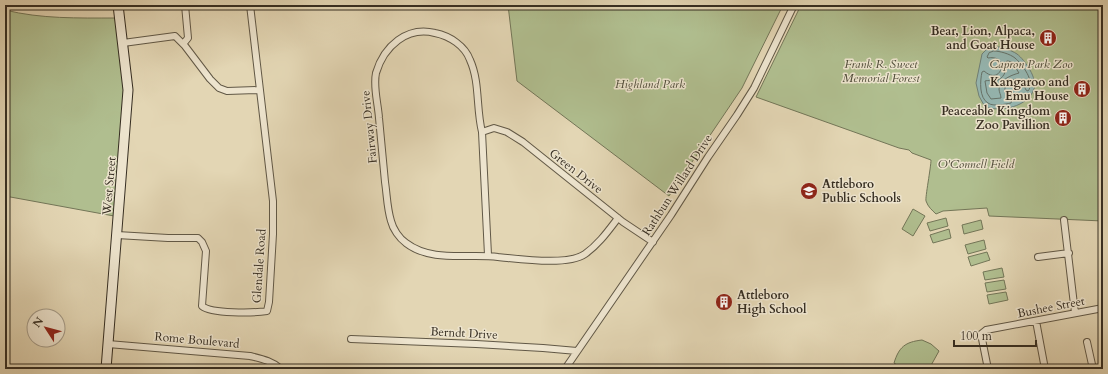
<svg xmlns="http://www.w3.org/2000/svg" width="1108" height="374" font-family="Cardo,serif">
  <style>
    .green { fill: #b0be8f; stroke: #737658 }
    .water { fill: #96b8b3; stroke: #708179 }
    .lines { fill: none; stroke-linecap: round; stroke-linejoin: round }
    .shore { stroke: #66736a; stroke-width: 1 }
    .minor-casing { stroke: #615846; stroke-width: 8 }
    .secondary-casing { stroke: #362e22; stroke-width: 11 }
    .minor { stroke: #ede4ce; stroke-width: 6 }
    .secondary { stroke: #ede4ce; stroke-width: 9 }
    .labels { text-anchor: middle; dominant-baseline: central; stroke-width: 3; stroke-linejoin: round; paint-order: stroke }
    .poi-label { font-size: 12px; font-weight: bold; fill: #362e22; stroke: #ede4ce; text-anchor: end }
    .park-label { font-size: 12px; font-style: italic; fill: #4e4b38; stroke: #ede4ce }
    .street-label { font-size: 12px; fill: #362e22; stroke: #ede4ce }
  </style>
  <rect width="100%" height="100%" fill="#e3d6b4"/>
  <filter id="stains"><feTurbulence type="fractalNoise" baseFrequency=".005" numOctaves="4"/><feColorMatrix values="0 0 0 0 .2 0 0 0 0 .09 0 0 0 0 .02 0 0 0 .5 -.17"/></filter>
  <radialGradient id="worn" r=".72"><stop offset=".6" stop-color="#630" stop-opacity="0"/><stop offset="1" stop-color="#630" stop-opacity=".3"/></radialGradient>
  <!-- green -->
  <path class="green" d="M508,5H783L742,88L669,196L517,81Z
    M801,5H1103V221L989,216L987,208L943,211L936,214C932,210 928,207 926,201C925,198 931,167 931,160L912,153L909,150L899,148L756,97Z
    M5,10C41,19 78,18 115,18L124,84L114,216L5,196Z
    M913,209L925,216L913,236L902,229Z
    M946,218L948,226L930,231L927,223Z
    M981,220L983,229L964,234L962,225Z
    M949,229L951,238L933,243L930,235Z
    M984,240L986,249L968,254L965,245Z
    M987,252L990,260L971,266L968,257Z
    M1002,268L1004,277L985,280L983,272Z
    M1004,280L1006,289L987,292L985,283Z
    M1006,292L1008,300L989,304L987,295Z
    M922,340L931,344L939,351L929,369H903L894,363C899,347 905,342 922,340Z"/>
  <!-- water -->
  <path class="water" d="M993,46C1001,47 1011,50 1017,54C1025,60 1038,79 1034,89C1028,107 1001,112 985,107L979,96L976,83L982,54L987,49Z"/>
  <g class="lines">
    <!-- shore -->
    <path class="shore" d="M994,51C1000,51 1010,54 1015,58C1022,64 1036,82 1028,91L1026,90L1024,86L1016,79L1013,80L1005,87V92L1012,100L1011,103C1006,104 993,107 988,103C979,98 980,81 982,72L984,71C1002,87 1010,54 988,58L987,57L989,53Z
      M1008,61L1012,62L1019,73C1012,75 1000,79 999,89C999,92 1001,95 1001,98L991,99L987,93L985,81C988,80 991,81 995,81C1004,79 1007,71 1006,62Z"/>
    <!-- minor casing -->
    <g class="minor-casing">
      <path id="minor" d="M123,43L175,36L185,46L210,79L219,88L227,91L260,90
        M183,44L188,38L185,5
        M482,132L494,128L507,132L523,142L623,222L653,242
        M1064,220L1075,313
        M117,235L168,238H198L202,242L206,251L202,306C211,314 254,313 267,311L269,302L273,234V201L250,5
        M488,255L482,132C476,108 480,82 470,60C465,46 450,36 435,33C407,26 384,46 376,73C373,87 378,103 379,118C381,139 383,160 385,182C387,195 387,208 391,221C393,229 399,238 406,243C432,263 469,253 498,257C520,259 568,266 585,254C599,244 608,231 618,218
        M1038,257L1069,253
        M1036,321L1045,369
        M351,339L476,344L543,348L577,351
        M1087,342L1093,369
        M108,344L250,356C262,359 272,361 281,369
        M565,369L671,215L708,157L737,115L754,88L794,5
        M988,369L981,334L986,330L1103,308"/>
    </g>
    <!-- secondary casing -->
    <g class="secondary-casing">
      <path id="secondary" d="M106,369L128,90L118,5"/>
    </g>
    <!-- minor -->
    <use href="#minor" class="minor"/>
    <!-- secondary -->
    <use href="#secondary" class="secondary"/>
  </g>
  <!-- icons -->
  <defs>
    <g id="building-disc" transform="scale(0.9)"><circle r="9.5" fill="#8f2418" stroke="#ede4ce"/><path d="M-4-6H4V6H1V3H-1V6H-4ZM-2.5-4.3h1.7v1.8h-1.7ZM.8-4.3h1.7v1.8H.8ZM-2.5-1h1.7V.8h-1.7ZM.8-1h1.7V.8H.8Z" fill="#fff"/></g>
    <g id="school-disc" transform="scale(0.9)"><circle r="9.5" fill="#8f2418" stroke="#ede4ce"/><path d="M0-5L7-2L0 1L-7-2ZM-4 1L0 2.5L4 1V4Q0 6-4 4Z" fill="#fff"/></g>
  </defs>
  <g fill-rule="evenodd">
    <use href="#building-disc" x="1048" y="38"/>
    <use href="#building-disc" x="1082" y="89"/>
    <use href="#building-disc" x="1063" y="118"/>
    <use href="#school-disc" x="809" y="191"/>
    <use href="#building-disc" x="724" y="302"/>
  </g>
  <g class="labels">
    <!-- poi labels -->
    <g class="poi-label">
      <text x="1035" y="31">Bear, Lion, Alpaca,<tspan x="1035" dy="14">and Goat House</tspan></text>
      <text x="1069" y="82">Kangaroo and<tspan x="1069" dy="14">Emu House</tspan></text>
      <text x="1050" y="111">Peaceable Kingdom<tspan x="1050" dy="14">Zoo Pavillion</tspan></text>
      <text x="822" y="184" text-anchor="start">Attleboro<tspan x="822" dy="14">Public Schools</tspan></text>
      <text x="737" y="295" text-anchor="start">Attleboro<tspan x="737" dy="14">High School</tspan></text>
    </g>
    <!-- park labels -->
    <g class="park-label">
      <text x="881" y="64">Frank R. Sweet<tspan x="881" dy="14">Memorial Forest</tspan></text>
      <text x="1031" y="64">Capron Park Zoo</text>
      <text x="650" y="84">Highland Park</text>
      <text x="976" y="164">O'Connell Field</text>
    </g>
    <!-- street labels -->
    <g class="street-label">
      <text transform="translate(369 127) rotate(-96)">Fairway Drive</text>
      <text transform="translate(576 171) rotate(38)">Green Drive</text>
      <text transform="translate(677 185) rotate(-57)">Rathbun Willard Drive</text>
      <text transform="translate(109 186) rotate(-85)">West Street</text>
      <text transform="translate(259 266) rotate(-86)">Glendale Road</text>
      <text transform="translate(1051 307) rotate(-11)">Bushee Street</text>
      <text transform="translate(464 333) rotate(3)">Berndt Drive</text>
      <text transform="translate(197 340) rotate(5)">Rome Boulevard</text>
    </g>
  </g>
  <!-- margin -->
  <rect width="1108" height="374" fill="none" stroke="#e3d6b4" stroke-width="20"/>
  <rect x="6" y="6" width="1096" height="362" fill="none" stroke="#362e22" stroke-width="2"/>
  <rect x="10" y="10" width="1088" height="354" fill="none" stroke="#362e22"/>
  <!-- north arrow -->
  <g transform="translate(46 328) rotate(306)"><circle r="19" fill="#ede4ce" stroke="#a49b89"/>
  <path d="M0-3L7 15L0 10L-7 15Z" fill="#8f2418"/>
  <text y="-6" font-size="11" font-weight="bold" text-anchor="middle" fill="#362e22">N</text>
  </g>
  <!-- scale -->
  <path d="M954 340v6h82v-6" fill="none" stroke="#362e22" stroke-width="2"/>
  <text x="960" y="340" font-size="12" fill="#362e22" stroke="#ede4ce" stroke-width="3" paint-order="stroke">100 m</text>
  <rect width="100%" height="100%" filter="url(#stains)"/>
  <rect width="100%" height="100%" fill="url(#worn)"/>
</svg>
